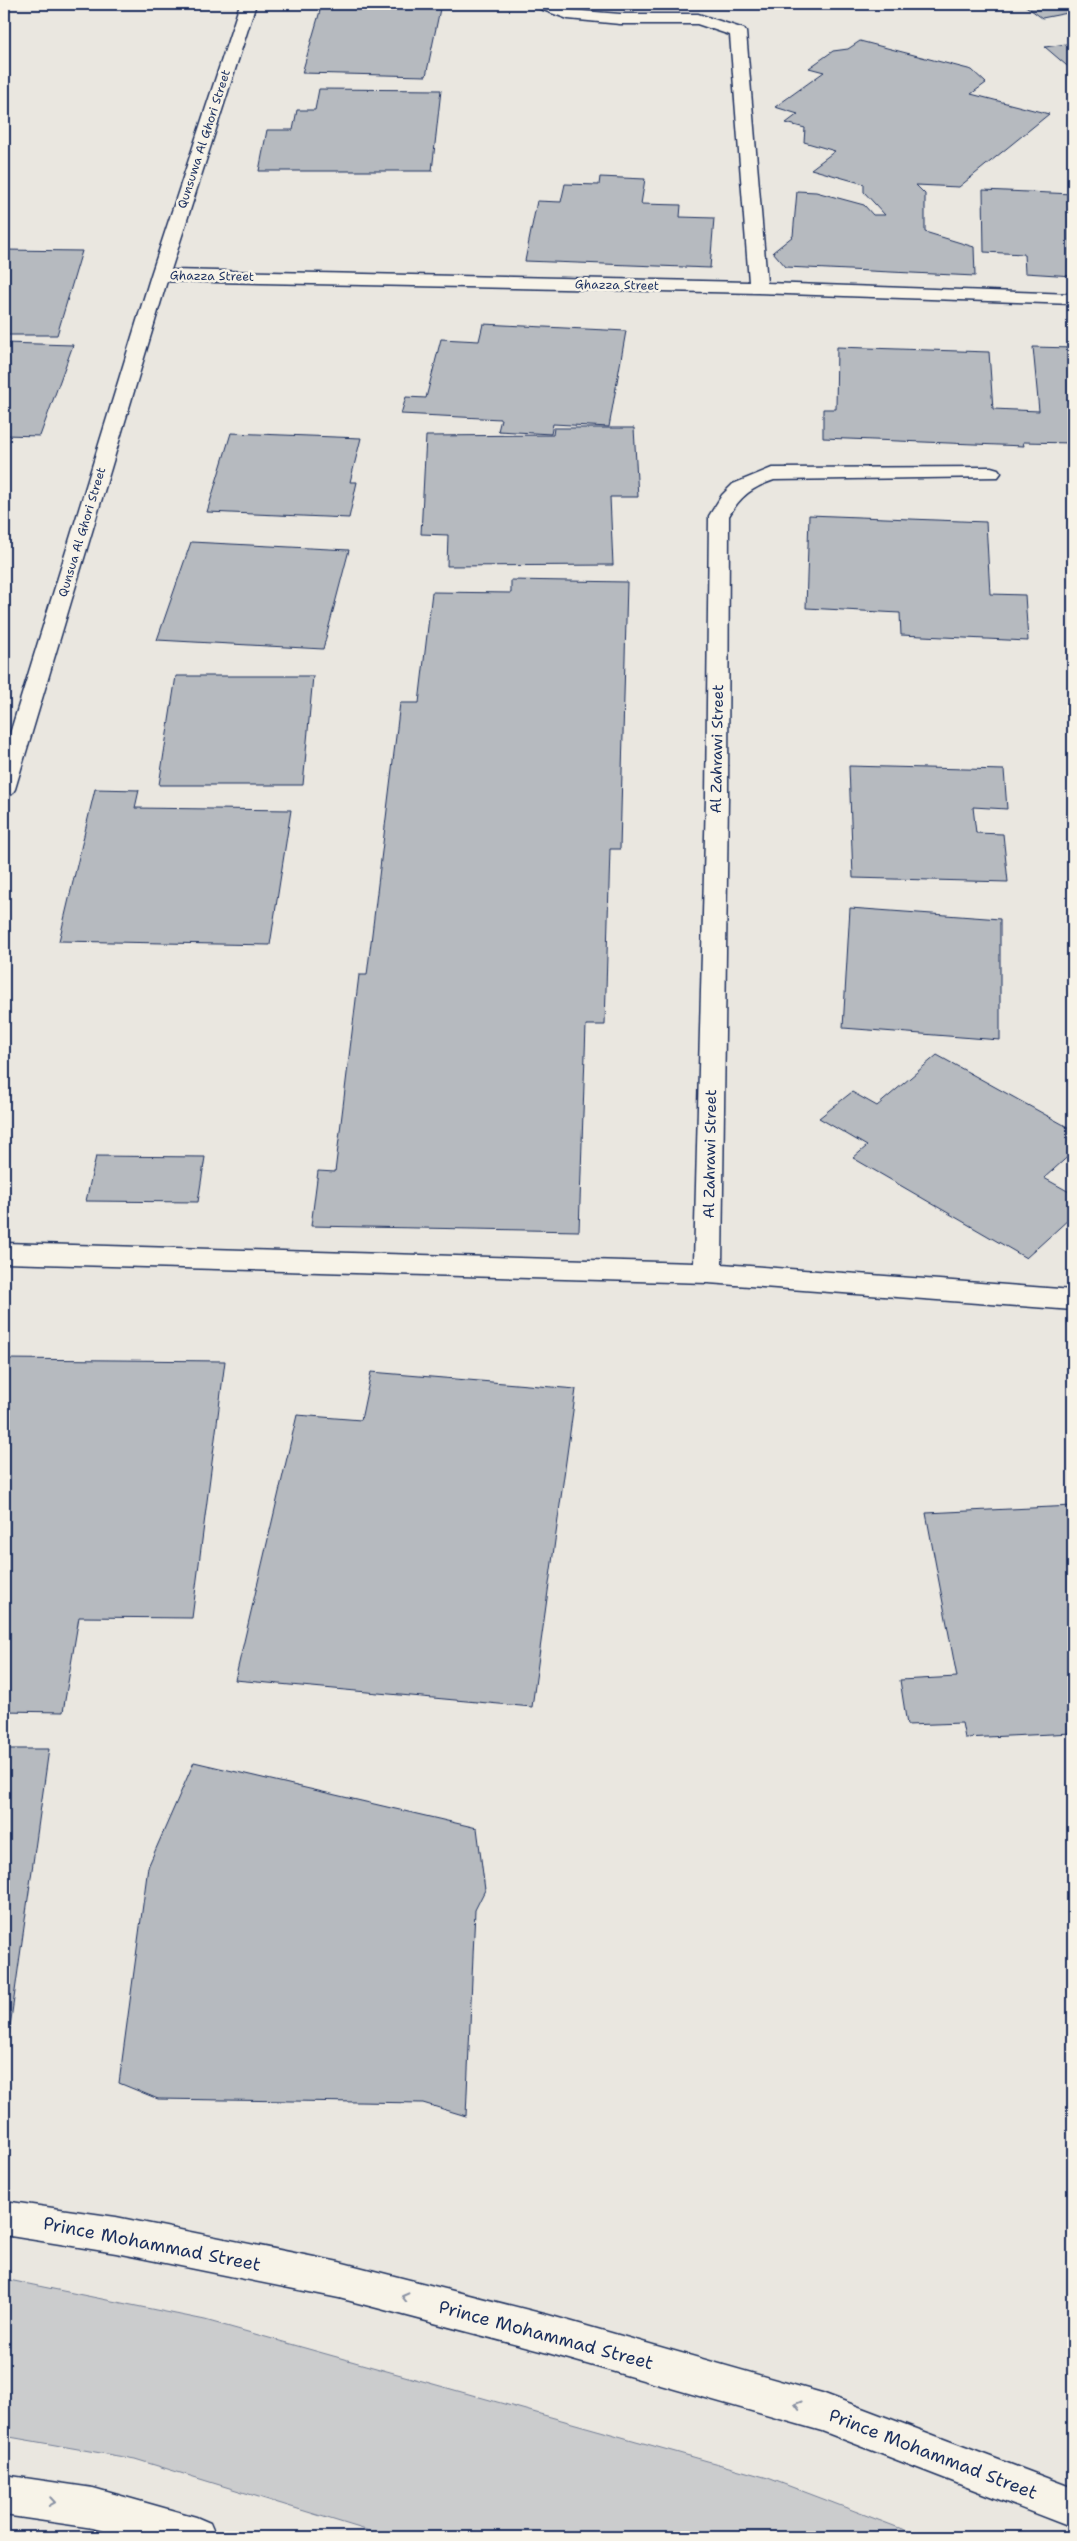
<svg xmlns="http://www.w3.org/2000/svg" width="1077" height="2541" font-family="'Shantell Sans',sans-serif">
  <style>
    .green { fill: #cbcccd; stroke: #737e96 }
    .building { fill: #b6babf; stroke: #1b2f5e }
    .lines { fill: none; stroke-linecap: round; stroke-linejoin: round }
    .minor-casing { stroke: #1b2f5e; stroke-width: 3 }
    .major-casing { stroke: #1b2f5e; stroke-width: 3 }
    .minor { fill: #f7f3e8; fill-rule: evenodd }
    .major { fill: #f7f3e8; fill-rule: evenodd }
    .oneway { stroke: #8991a3 }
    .labels { text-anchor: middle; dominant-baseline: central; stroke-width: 5; stroke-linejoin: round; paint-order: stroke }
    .far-street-label { font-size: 12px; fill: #1b2f5e; stroke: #f7f3e8 }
    .street-label { font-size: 15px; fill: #1b2f5e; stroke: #f7f3e8 }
    .near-street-label { font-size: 18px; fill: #1b2f5e; stroke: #f7f3e8 }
  </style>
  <rect width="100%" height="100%" fill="#eae7e0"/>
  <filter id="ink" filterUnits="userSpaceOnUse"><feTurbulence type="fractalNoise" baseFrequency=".02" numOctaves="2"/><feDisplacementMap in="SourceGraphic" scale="10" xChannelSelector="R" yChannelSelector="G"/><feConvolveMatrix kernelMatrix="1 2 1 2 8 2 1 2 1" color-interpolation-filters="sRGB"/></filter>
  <g filter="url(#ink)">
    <!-- green -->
    <path class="green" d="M4,2279L205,2320L768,2478L923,2537H389L135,2459L4,2436Z"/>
    <!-- building -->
    <path class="building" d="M322,4H441L426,76L302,73Z
      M1023,4H1073V12L1042,18Z
      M860,41L972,70L986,83L971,94L1049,114L959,187L916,185L925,194V232L974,247L975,276L786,267L773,252L793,236L797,191L816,192L864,205L873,215H885L864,192V184L811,169L835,151L804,142L805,128L786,123L798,114L775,107L824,72L809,68L833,51L848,49Z
      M1073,43V71L1045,47Z
      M319,89L441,90L432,171H259L267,130H293L297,110H315Z
      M600,177L645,179L641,204L681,205L680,217L714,218L710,268L525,261L537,201L561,202L565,184L599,185Z
      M983,190L1073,194V276L1025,273L1024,254L984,252Z
      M4,250L82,251L57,335H4Z
      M483,324L626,331L609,427L553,424L551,434L498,431L501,419L401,414L406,397L426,398L441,339L479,341Z
      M4,343L73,345L40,436L4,435Z
      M837,347L989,352L993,409L1039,411L1033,347L1073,348V443L1023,442L1024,446L823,438V409H836Z
      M554,428H634L638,497H610L613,565L447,566L448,535L421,534L426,436L553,435Z
      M231,433L361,438L350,482H357L349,518L207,512Z
      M809,515L986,522L990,594L1025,595L1028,641L901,635L900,613L806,608Z
      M191,542L349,550L323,649L157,640Z
      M511,580L627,582L620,849H610L605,1025H586L579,1231L311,1226L318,1171L335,1172L359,975H367L400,703H419L432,592L511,593Z
      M176,676H313L303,785H159Z
      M849,766L1004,770L1007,809L973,807L976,833L1003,834L1008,882L853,878Z
      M95,789L139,790L135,808L291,810L270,945L59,941Z
      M850,908L1000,919V1040L843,1028Z
      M937,1055L1073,1130V1152L1044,1178L1073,1194V1220L1070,1218L1026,1258L853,1158L867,1146L819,1118L852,1092L877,1106Z
      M96,1156L205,1157L198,1202L86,1201Z
      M4,1359L225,1361L192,1618L79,1617L63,1712L4,1711Z
      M371,1372L576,1389L532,1707L235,1680L297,1415L361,1420Z
      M1073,1506V1733L965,1738L962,1723L907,1725L900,1680L957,1677L926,1513Z
      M4,1749H49L9,2034H4Z
      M194,1762L477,1828L485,1890L475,1910L466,2116L423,2103L158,2099L119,2083L148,1867Z"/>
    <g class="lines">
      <!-- minor casing -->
      <g class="minor-casing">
        <path id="minor" d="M240,4H256L171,270L749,282L730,35L697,24H620L568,19L535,7L532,4H554L570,10L620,14H698L744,29L746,32L767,283L1073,294V304L758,293L167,281L15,789L12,794L4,796V753L151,275Z
          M991,467L998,469L1001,473L998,477L774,480C753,487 740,496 729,516L728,797L722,1264L1073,1290V1310L708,1283L4,1263V1243L694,1263L706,797L709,516L722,495L733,484L772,468Z"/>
      </g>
      <!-- major casing -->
      <g class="major-casing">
        <path id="major" d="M4,2201L116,2217L339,2262L548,2315L822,2393L1073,2488V2528L822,2431L548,2353L339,2298L116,2253L4,2235Z
          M4,2475L93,2488L196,2517L210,2523L216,2537H127L93,2528L4,2515Z"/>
      </g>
      <!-- minor -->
      <use href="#minor" class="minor"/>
      <!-- major -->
      <use href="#major" class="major"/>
    </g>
    <!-- one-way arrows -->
    <defs><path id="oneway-chevron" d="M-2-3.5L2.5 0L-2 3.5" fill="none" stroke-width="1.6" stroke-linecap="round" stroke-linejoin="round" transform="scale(1.25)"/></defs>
    <g class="oneway">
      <use href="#oneway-chevron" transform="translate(405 2297) rotate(-166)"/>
      <use href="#oneway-chevron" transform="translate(798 2405) rotate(-164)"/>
      <use href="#oneway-chevron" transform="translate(52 2502) rotate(9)"/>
    </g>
  </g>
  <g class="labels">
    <!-- far-street labels -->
    <g class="far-street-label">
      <text transform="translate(204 139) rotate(-72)">Qunsuwa Al Ghori Street</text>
      <text transform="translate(212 276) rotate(1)">Ghazza Street</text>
      <text transform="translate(617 285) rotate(1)">Ghazza Street</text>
      <text transform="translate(82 532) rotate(-73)">Qunsua Al Ghori Street</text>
    </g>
    <!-- street labels -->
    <g class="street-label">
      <text transform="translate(717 749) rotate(-89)">Al Zahrawi Street</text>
      <text transform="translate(710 1154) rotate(-89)">Al Zahrawi Street</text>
    </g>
    <!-- near-street labels -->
    <g class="near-street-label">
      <text transform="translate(152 2244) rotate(11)">Prince Mohammad Street</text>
      <text transform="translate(546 2335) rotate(15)">Prince Mohammad Street</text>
      <text transform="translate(933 2454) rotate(21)">Prince Mohammad Street</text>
    </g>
  </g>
  <!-- margin -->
  <rect width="1077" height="2541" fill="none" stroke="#f7f3e8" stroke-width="20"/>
  <rect x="10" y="10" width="1057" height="2521" fill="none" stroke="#1b2f5e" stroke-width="2" filter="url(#ink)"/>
</svg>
